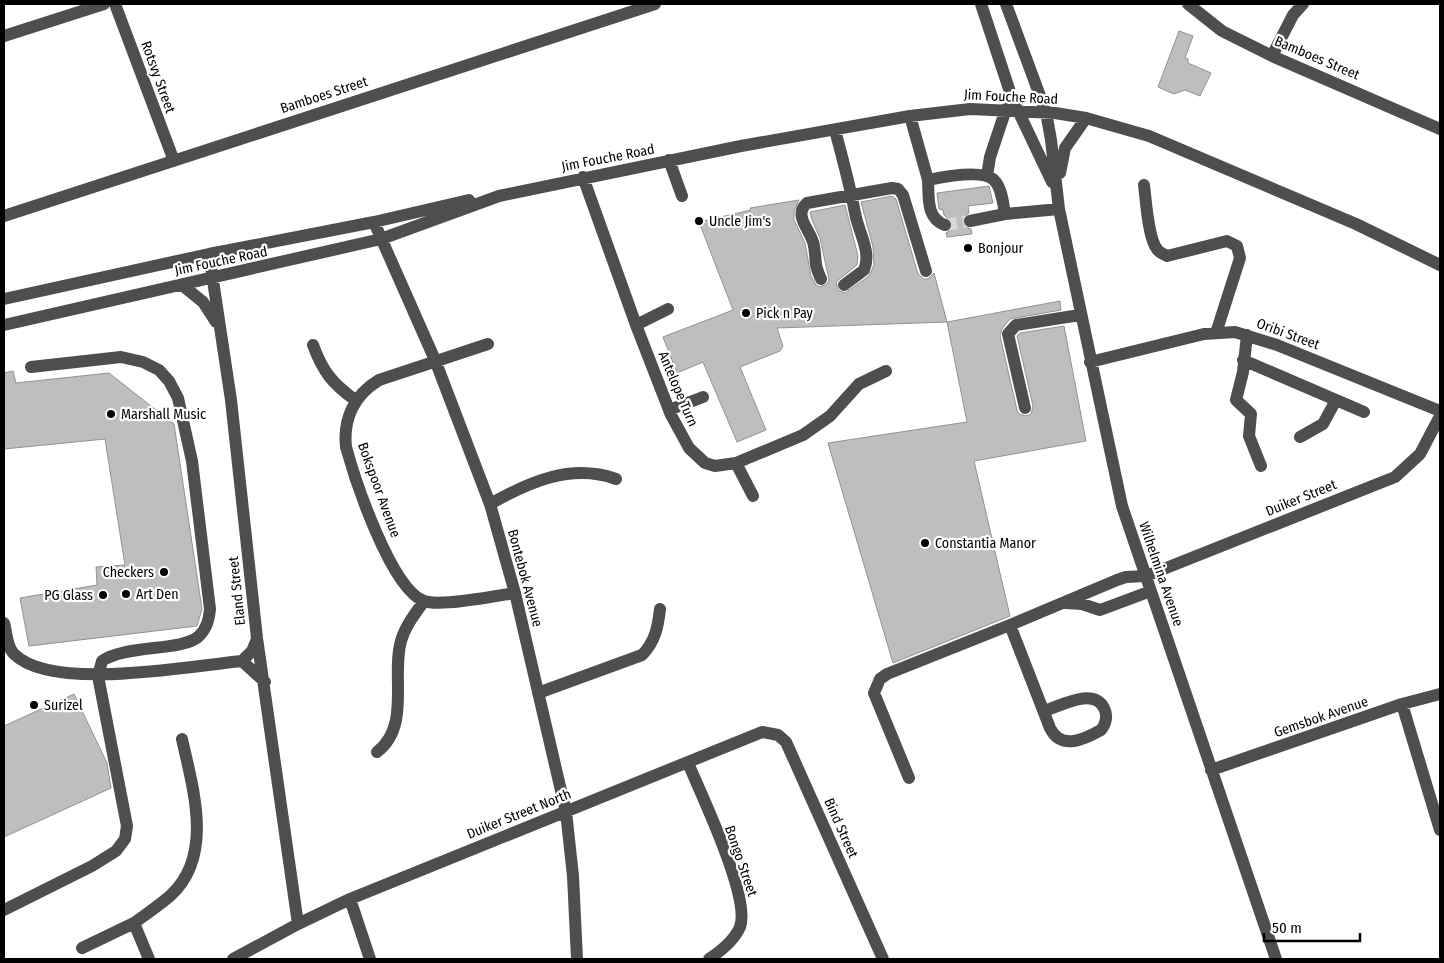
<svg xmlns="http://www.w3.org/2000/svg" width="1444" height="963" font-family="'Fira Sans Condensed',sans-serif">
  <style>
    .building { fill: #bebebe; stroke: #929292 }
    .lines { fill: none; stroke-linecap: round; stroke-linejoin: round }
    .minor-tunnel { stroke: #d9d9d9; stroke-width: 12; stroke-dasharray: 12 6; stroke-linecap: butt }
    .minor { stroke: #4e4e4e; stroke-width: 12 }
    .poi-dot { fill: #000; stroke: #fff; stroke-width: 2 }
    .labels { text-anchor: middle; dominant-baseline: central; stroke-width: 4.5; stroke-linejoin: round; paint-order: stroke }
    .street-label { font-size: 14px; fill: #000; stroke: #fff }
    .poi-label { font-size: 14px; fill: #000; stroke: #fff; text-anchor: start }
  </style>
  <rect width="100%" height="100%" fill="#fff"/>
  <!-- building -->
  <path class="building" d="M1179,31L1193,36L1185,58L1188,59V63L1211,73L1200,96L1185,90L1174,94L1158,87Z
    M989,186L993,203L968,206L969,213L963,218L964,226L971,229L972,234L947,237L946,233L952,229L953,224L944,215L943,210L939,209L937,193Z
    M892,196L896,199L918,274L924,279H928L934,273L947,322L777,328L783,346L780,351L740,367L766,430L737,442L703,362L677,373L663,337L733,310L699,222L751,210L750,208L799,200L794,211V220L805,243L811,276L816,285L820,287L827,284L829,280L820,238L812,220L810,212L845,205L858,256L857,265L836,282L838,290L845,293L869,276L874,265L873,247L861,202Z
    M1060,301L1061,310L1010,319L1002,329L1000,336L1017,410L1019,414L1026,416L1031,414L1033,406L1017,336L1020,333L1064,326L1086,441L974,461L1010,616L893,663L828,443L967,422L947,322Z
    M13,371L16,383L109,373L174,424L202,609L197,626L29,646L20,598L97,585L96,567L125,565L105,439L4,449V373Z
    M74,694L107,763L111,788L4,837V726Z"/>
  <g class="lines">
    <!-- minor-tunnel -->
    <path class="minor-tunnel" d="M945,225L970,221"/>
    <!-- minor -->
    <path class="minor" d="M115,4L174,161
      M981,4L1012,98L1052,182
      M1006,4L1046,112L1051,140L1059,209L1122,506L1276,959
      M1188,4L1222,31L1272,56L1440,129
      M4,36L104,4
      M1272,56L1293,15L1303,4
      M910,116L928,180C943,177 982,169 994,180C1002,188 1003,203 1005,214L1059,209
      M835,130C842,157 850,185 855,213C858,231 872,252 864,270L844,285
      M669,160L682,196
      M1060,173L1065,148L1086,118
      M987,176L990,157L1006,109
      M583,177L636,325L671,415L689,448L705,463L715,466L736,463L803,435L830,416L859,384L886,371
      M928,180C929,198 926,218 945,225
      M1144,185C1146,200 1148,238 1157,249C1159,253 1164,254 1167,256L1227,241L1237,246L1240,258L1216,333
      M4,216L655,4
      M970,221L1005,214
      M374,222L435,360L490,504L515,593L566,812L573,876L577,959
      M209,254L231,400L257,638L298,924
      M821,279C813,261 817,263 814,246C812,231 792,216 807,203L892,188L898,189L903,195L926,271
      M182,285L203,302L216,322
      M4,299L209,254L374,222L469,200
      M4,325L381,239L499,196L741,146L910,116L970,109L1055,113L1086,118L1149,136L1356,224L1440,265
      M636,325L668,309
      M1247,335L1243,372L1236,400L1251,414L1249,436L1261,466
      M488,344L379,380C354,395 343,419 346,447C355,480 391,589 424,601C440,607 496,596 515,593
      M313,345C323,372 332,383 355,400
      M1243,360L1364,412
      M1090,362L1204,334L1235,332L1277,345L1440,411
      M1025,408L1008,334L1016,325L1080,315
      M669,410L703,397
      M1300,437L1323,424L1336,400
      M736,463L753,496
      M490,504C529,482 571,463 616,479
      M1066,603L1082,604L1100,610L1151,591
      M4,623C7,632 6,646 14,654C52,692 190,666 242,661L252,651L257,639
      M1010,625L1050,728C1061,751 1085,739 1101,730C1106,724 1108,715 1104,708C1093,687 1061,706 1044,711
      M242,661L265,682
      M538,693L642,655C655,642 658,627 660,609
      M1402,704L1440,830
      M377,752C411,726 391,676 401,641C405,626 415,614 424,601
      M688,763C701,794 751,898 740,927C734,941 721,951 709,959
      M1211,770L1402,704L1440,694
      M909,778L874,693L880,679L887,674L1010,625L1117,580L1126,577L1146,576L1395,477L1420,454L1440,416
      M350,899L370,959
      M4,910L92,866L116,851L125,839L127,826L98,676L102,661C124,645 181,651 198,637C207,629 209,619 210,609L192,461L178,398L169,381L159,370L143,362L121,357L31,367
      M134,923C146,914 160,905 171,895C214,855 193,789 182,739
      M82,948L134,923L149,959
      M233,959L298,924L350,899L762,732L778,735L786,742L883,959"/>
  </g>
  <!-- markers -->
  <g class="poi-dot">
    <circle cx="699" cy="221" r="5"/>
    <circle cx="968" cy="248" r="5"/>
    <circle cx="746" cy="313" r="5"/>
    <circle cx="111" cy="414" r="5"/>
    <circle cx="925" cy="543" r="5"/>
    <circle cx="164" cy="572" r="5"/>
    <circle cx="126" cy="594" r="5"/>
    <circle cx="103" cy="595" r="5"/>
    <circle cx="34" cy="705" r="5"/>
  </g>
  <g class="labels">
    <!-- street labels -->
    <g class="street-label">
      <text transform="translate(1317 58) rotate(23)">Bamboes Street</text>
      <text transform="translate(158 77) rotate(70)">Rotsvy Street</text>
      <text transform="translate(324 95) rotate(-18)">Bamboes Street</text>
      <text transform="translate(1011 97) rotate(3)">Jim Fouche Road</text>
      <text transform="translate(608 158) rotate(-11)">Jim Fouche Road</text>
      <text transform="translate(221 261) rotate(-12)">Jim Fouche Road</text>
      <text transform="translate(1288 334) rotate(20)">Oribi Street</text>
      <text transform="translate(678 389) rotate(67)">Antelope Turn</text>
      <text transform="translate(379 490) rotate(70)">Bokspoor Avenue</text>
      <text transform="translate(1301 498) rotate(-22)">Duiker Street</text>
      <text transform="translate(1161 574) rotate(71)">Wilhelmina Avenue</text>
      <text transform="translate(525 578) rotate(75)">Bontebok Avenue</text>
      <text transform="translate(237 591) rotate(-96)">Eland Street</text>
      <text transform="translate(1321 717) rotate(-19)">Gemsbok Avenue</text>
      <text transform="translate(519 814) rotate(-22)">Duiker Street North</text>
      <text transform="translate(841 828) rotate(66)">Bind Street</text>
      <text transform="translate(741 861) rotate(71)">Bongo Street</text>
    </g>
    <!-- poi labels -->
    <g class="poi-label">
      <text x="709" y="221">Uncle Jim's</text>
      <text x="978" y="248">Bonjour</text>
      <text x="756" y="313">Pick n Pay</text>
      <text x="121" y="414">Marshall Music</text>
      <text x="935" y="543">Constantia Manor</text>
      <text x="154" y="572" text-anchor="end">Checkers</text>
      <text x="136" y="594">Art Den</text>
      <text x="93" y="595" text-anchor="end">PG Glass</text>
      <text x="44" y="705">Surizel</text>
    </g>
  </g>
  <!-- border -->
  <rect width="1444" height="963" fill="none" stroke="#000000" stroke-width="10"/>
  <!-- scale -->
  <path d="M1264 933v8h96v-8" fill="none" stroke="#000000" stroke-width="2.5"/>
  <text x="1272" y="933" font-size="15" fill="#000000" stroke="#ffffff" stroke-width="4" paint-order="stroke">50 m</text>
</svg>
